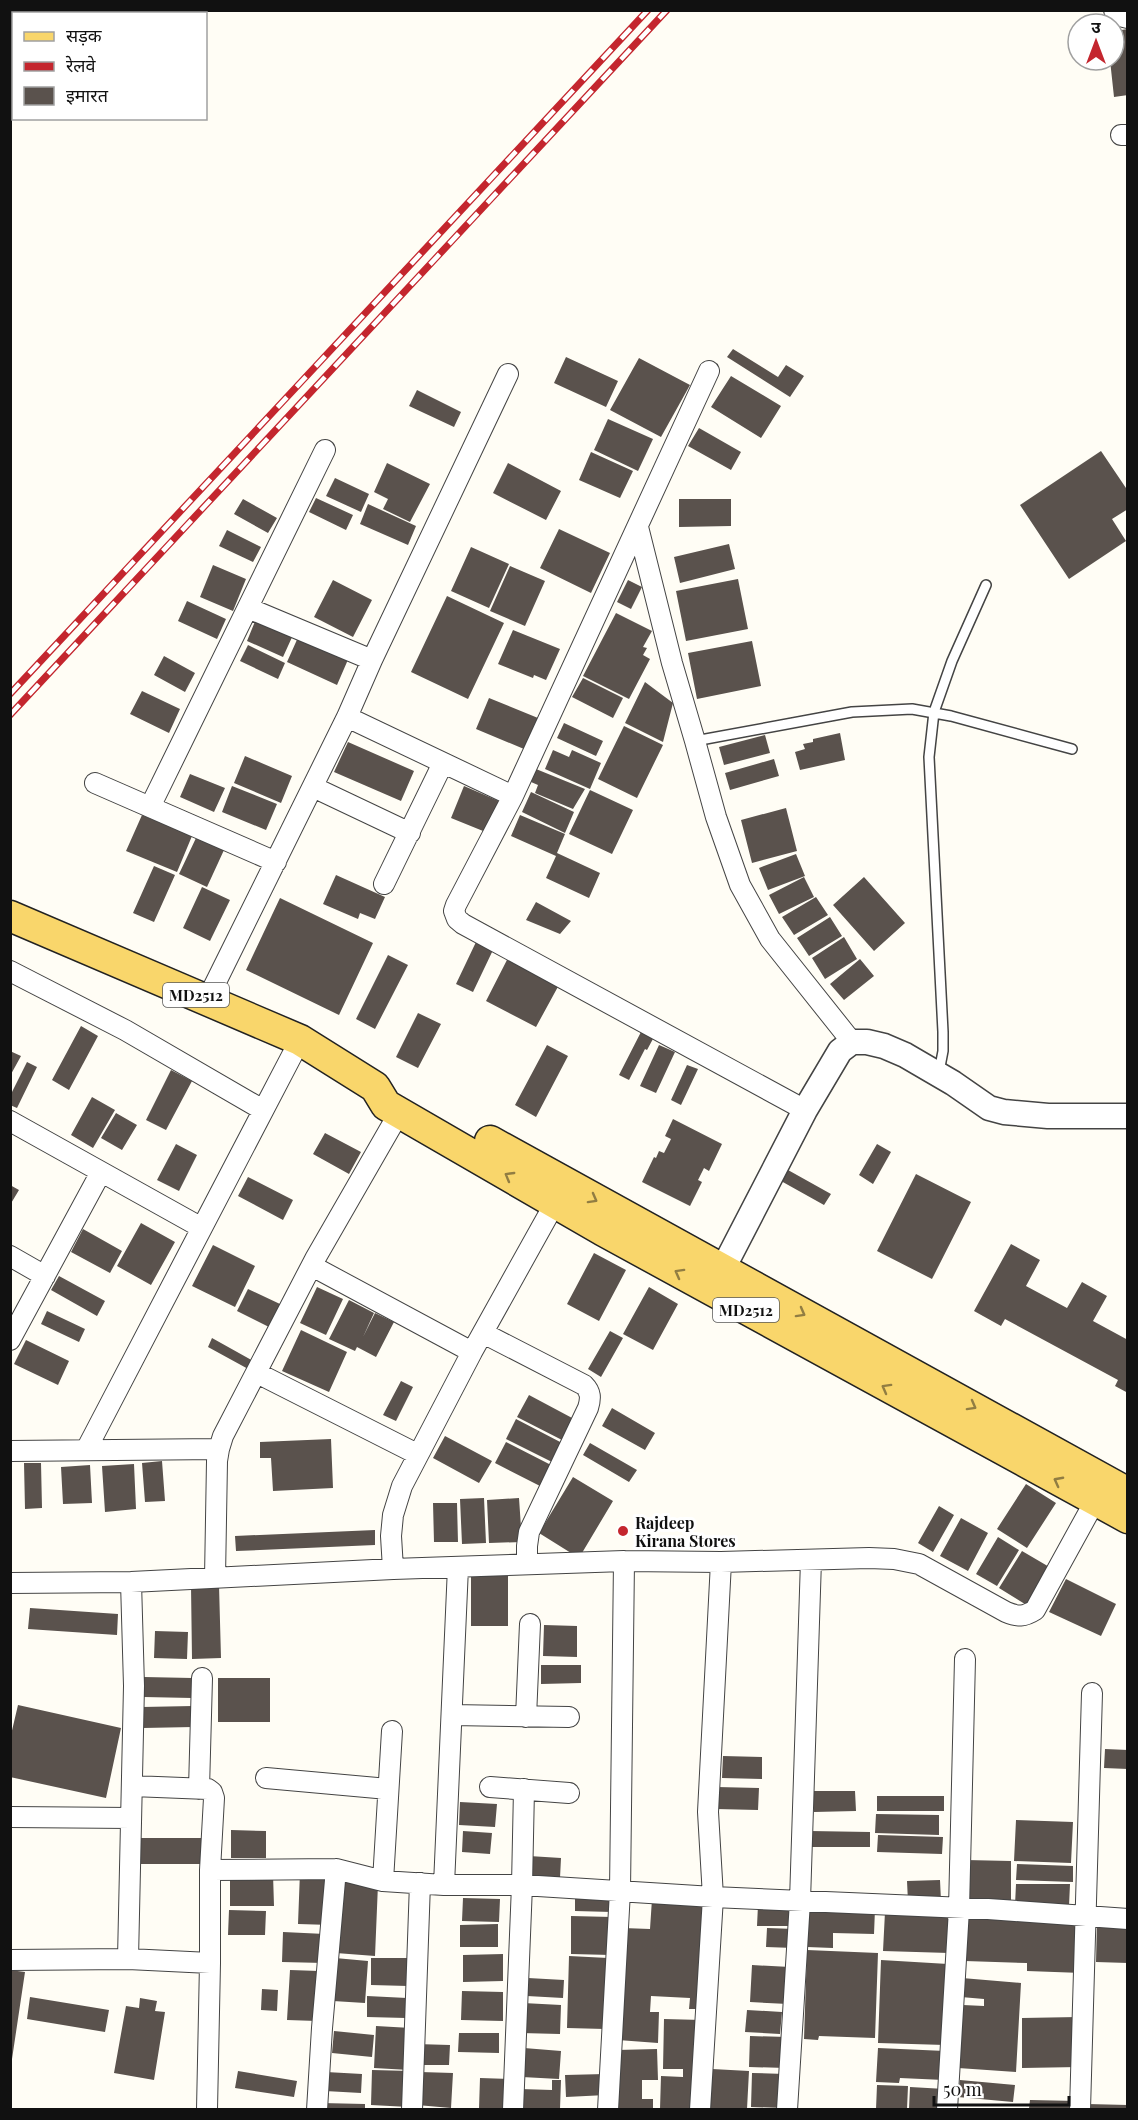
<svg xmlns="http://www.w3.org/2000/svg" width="1138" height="2120" font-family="'Playfair Display','Noto Sans Devanagari',serif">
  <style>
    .building { fill: #5a524d }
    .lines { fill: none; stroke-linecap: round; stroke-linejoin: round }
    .service-casing { stroke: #444; stroke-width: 12 }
    .minor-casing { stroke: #444; stroke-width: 22 }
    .tertiary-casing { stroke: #444; stroke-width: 27 }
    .primary-casing { stroke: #222; stroke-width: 33 }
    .service { stroke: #fff; stroke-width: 9 }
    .minor { stroke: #fff; stroke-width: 20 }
    .tertiary { stroke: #fff; stroke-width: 24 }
    .primary { stroke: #f9d66b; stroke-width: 30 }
    .rail-casing { stroke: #c4262e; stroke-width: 7 }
    .rail { stroke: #fff; stroke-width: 4.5; stroke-dasharray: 14; stroke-linecap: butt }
    .oneway { stroke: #917d42 }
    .poi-dot { fill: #c4262e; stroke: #fff; stroke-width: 2 }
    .labels { text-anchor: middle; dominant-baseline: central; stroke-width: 6; stroke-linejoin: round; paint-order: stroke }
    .shield { fill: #fff; stroke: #585858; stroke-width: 1.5 }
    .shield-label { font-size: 15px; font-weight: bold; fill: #111 }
    .poi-label { font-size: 16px; font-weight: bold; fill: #111; stroke: #fff; text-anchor: start }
  </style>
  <rect width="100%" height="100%" fill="#fffdf5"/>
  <!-- building -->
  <path class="building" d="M1128,29V95L1114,97L1110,60H1114V31Z
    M733,349L778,377L786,365L804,376L790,397L727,357Z
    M566,357L618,381L606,407L554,383Z
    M639,358L690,385L661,437L610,410Z
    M731,376L781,406L761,438L711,407Z
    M417,390L461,412L454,427L409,406Z
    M608,419L653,439L638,471L594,450Z
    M699,428L741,452L731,470L688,446Z
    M1101,451L1128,491V509L1112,519L1126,541L1069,579L1020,505Z
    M591,452L633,471L620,498L579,480Z
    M387,463L430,484L410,522L383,509L388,499L374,492Z
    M508,463L561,491L546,520L493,493Z
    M335,478L369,494L361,512L326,496Z
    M316,498L353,515L346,530L309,512Z
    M243,499L277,518L268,533L234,514Z
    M679,499H731V526L679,527Z
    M368,504L416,526L408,545L360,524Z
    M559,529L610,553L591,593L540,568Z
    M227,530L261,547L253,562L219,546Z
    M729,544L735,569L680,583L674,557Z
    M471,547L509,564L489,608L451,591Z
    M213,565L246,579L233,611L200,597Z
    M510,566L545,581L525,626L490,611Z
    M738,579L748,629L686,641L676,591Z
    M333,580L372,600L353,637L314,617Z
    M628,580L642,587L631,609L617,602Z
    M447,596L504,623L468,699L411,672Z
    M187,601L226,619L217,639L178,621Z
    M616,613L652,631L643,647L647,648L643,655L650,659L629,699L583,676Z
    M256,619L293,635L283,657L247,641Z
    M513,630L560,649L546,680L534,675L533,678L498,664Z
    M300,633L350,655L337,685L287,662Z
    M752,641L761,686L697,699L688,653Z
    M248,645L285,663L278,679L240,661Z
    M164,656L195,673L185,692L154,675Z
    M583,678L623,698L613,718L572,697Z
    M645,682L673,703L663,742L625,723Z
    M142,691L180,709L169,733L130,714Z
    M489,698L538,718L524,749L476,729Z
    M564,723L603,741L596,756L557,738Z
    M624,726L663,745L637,798L598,779Z
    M840,733L845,760L800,770L795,752L805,749L803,744L813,742V739Z
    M765,735L770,753L724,765L719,747Z
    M348,742L414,771L401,801L334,772Z
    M553,750L569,757L572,750L601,763L590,789L545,769Z
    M245,756L292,776L281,803L234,783Z
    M774,759L779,776L730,790L725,773Z
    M536,769L585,789L573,809L535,793L538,785L531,782Z
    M190,774L225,788L214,812L180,797Z
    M232,786L277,804L266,830L222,812Z
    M464,786L501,802L488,833L451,818Z
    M590,790L633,810L612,854L569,834Z
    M531,792L574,812L565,833L522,812Z
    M786,808L797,851L752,863L741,820Z
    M142,815L192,836L177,872L126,851Z
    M520,815L565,834L557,853L600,873L589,898L546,878L556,856L511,836Z
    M196,838L224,850L207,887L179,874Z
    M796,854L805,876L768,890L759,868Z
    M154,866L175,875L154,922L133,913Z
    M336,875L385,897L375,919L360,913L358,919L323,904Z
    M804,877L814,897L779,914L769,895Z
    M864,877L905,923L874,951L833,905Z
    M202,887L230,900L210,941L183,928Z
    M816,897L828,915L794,935L782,917Z
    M280,898L373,943L339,1015L246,970Z
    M536,902L571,921L560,934L526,920Z
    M830,917L842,936L809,956L797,938Z
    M844,937L857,959L825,979L812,958Z
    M476,942L493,950L473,992L456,984Z
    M388,955L408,965L375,1029L356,1019Z
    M509,956L560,983L536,1027L486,1001Z
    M860,959L874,976L844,1000L830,984Z
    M418,1013L441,1024L418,1068L396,1057Z
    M81,1026L98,1036L69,1090L52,1080Z
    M642,1030L654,1037L647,1050L645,1049L629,1080L619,1075Z
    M547,1045L568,1056L536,1117L515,1105Z
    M659,1045L675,1052L656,1093L640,1086Z
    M10,1051L21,1056L10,1076Z
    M27,1062L37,1067L17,1108L10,1105V1096Z
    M687,1065L698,1069L681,1105L671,1100Z
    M171,1070L192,1081L166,1130L146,1120Z
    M92,1097L115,1110L93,1148L71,1135Z
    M116,1113L137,1125L122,1150L101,1138Z
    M673,1119L722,1144L709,1171L704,1168L698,1180L702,1182L690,1206L642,1182L654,1157L656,1158L659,1151L664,1153L671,1139L665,1136Z
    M325,1133L361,1152L349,1174L313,1154Z
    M176,1144L197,1155L179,1191L157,1180Z
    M877,1144L891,1152L873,1184L859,1175Z
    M788,1170L831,1194L824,1205L781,1181Z
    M916,1174L971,1202L932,1279L877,1251Z
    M248,1177L293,1200L283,1220L238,1196Z
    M10,1185L19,1190L10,1205Z
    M141,1223L175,1242L151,1285L117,1266Z
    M83,1229L122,1251L110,1273L71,1252Z
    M1011,1244L1040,1260L1026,1286L1067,1308L1082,1282L1107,1296L1093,1321L1128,1340V1393L1115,1386L1118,1380L1005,1319L1001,1326L974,1311Z
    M213,1245L255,1266L235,1307L192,1286Z
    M594,1253L626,1270L599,1321L567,1304Z
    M59,1276L105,1301L97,1316L51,1290Z
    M317,1287L343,1299L326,1335L300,1323Z
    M649,1287L678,1304L653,1350L623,1334Z
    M248,1289L280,1304L269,1327L237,1311Z
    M349,1300L374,1313L363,1337L375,1313L394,1322L376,1357L357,1347L355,1351L329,1339Z
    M47,1311L85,1329L79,1342L41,1324Z
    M301,1330L347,1352L329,1392L282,1371Z
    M610,1331L623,1338L601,1377L588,1369Z
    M212,1338L255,1362L250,1370L208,1347Z
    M26,1340L69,1361L58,1385L14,1364Z
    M401,1381L413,1387L396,1421L383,1415Z
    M529,1395L574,1419L562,1440L517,1417Z
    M612,1408L655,1433L645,1450L602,1426Z
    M516,1419L564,1444L554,1463L506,1439Z
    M445,1436L492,1461L479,1483L433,1458Z
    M331,1439L333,1488L273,1491L271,1458H260V1442Z
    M506,1442L551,1465L540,1486L495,1463Z
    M590,1443L637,1470L629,1482L583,1455Z
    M162,1461L165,1501L145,1502L142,1463Z
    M24,1463H41L42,1508L25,1509Z
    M134,1464L136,1509L105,1512L102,1466Z
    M90,1465L92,1503L63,1504L61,1467Z
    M573,1477L613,1501L579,1558L539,1533Z
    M1026,1484L1056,1503L1027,1548L997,1529Z
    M484,1498L486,1543L462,1544L460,1499Z
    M519,1498L522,1542L489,1543L487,1500Z
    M433,1503H457L458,1542H434Z
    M939,1506L954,1515L933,1552L918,1543Z
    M961,1518L988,1533L968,1571L940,1556Z
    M375,1530V1545L236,1551L235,1536Z
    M998,1537L1019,1550L997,1586L976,1574Z
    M1022,1551L1051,1568L1028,1606L999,1588Z
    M471,1574H508V1626H471Z
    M1066,1579L1116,1604L1101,1636L1049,1612Z
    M219,1585L221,1658L192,1659L191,1586Z
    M30,1608L118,1614L117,1635L28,1629Z
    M544,1625L577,1626V1657L543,1656Z
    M155,1631L188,1632L187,1659L154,1658Z
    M541,1665H581V1683L541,1684Z
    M144,1677L192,1678V1698L144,1697Z
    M218,1678H270V1722H218Z
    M18,1705L121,1728L106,1798L10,1777V1739Z
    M193,1706V1727L143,1728L142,1707Z
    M1105,1749L1128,1750V1769L1104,1768Z
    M723,1756L762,1757V1779L722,1778Z
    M717,1787L759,1788L758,1810L716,1809Z
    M814,1791H855L856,1811L814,1812Z
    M877,1796H944V1811H877Z
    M460,1802L497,1804L495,1827L459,1825Z
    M876,1814L939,1815V1835L875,1833Z
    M1016,1820L1073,1822L1071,1863L1014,1861Z
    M231,1830L266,1831V1858H231Z
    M463,1831L492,1833L490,1854L462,1852Z
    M810,1831L870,1832V1847H810Z
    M878,1835L943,1837L942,1854L877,1852Z
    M137,1838H203L202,1864H137Z
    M529,1856L561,1858L560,1878L528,1877Z
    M966,1860L1011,1861V1903L964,1901Z
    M1017,1864L1073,1866V1882L1016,1880Z
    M300,1872L333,1873L331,1925L298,1924Z
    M230,1874H273L274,1906H230Z
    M342,1877L378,1884L375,1956L336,1953Z
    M940,1880L941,1901L908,1902L907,1881Z
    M1016,1884H1070L1069,1906L1015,1905Z
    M575,1893L613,1894L612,1912L575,1911Z
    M463,1898L500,1899L499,1922L462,1921Z
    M652,1899L708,1902L702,2009H689L690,1998L651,1996L650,2012H659L658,2043L618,2040L623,1928L650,1929Z
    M758,1905H793V1926H757Z
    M807,1905L875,1909L874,1934L833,1933V1948L807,1947Z
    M229,1910L266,1911L265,1935H228Z
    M885,1912L948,1913L949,1953L883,1951Z
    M571,1916L612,1917L611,1955L571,1954Z
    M967,1919L1084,1923L1082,1973L1027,1971V1963L965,1961Z
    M1097,1921L1128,1922V1963L1096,1962Z
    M498,1924V1947H460V1925Z
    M767,1928L795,1929L794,1948L766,1947Z
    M283,1932L325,1934L324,1963L282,1962Z
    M807,1950L878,1953L875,2038L819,2036L818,2040L804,2039Z
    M503,1954V1981L463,1982V1955Z
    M569,1956L608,1958L605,2029L567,2028Z
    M335,1958L368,1961L365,2003L333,2001Z
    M371,1958H409L408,1986L371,1985Z
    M881,1960L948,1964L945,2045L878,2043Z
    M752,1965L790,1967L788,2004L750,2002Z
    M10,1970L25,1972L12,2059H10Z
    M290,1970L319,1971L317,2021L287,2020Z
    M528,1978L564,1980L563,1998L527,1996Z
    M962,1978L1021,1983L1016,2072L958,2068L963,2005L984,2006V1999L961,1997Z
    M262,1989L278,1990L277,2011L261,2010Z
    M462,1991L503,1992V2021L461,2020Z
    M367,1996L407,1998L406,2018L367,2017Z
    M30,1997L109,2010L105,2032L27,2019Z
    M140,1998L157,2001L155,2011L165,2012L154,2080L114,2073L126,2006L139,2008Z
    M523,2003L561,2005L560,2034L521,2033Z
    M747,2010L782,2012L780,2034L745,2032Z
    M1078,2017L1079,2067L1022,2068V2018Z
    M664,2019L702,2020L700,2109H660L661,2076L683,2077V2069H663Z
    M376,2026L411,2028L409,2070L374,2068Z
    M334,2031L374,2035L372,2057L332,2053Z
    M459,2033H499V2053L458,2052Z
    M750,2036L787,2037L786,2068L749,2067Z
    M416,2044L450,2045L449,2065H416Z
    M524,2048L561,2051L559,2079L522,2077Z
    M878,2048L945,2051L944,2080L900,2078L899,2083L876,2082Z
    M657,2049L658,2080H642V2099H653V2109H618L617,2050Z
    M712,2069L749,2071L747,2109H710Z
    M372,2070L411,2071L409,2107L371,2105Z
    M238,2071L297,2081L294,2097L235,2088Z
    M326,2072L362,2074L361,2093L325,2091Z
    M420,2072L453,2073L451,2108L417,2105Z
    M752,2073L785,2074L784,2108L751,2107Z
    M605,2074L606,2095L566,2097L565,2075Z
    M480,2078L512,2079L511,2109H479Z
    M552,2080H561L560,2109H520V2089L552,2090Z
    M960,2080L1015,2085L1013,2102L958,2097Z
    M877,2085L908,2086L907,2109H876Z
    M910,2087L945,2089L944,2109H909Z
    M1030,2100L1077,2101V2109H1029Z
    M321,2103L365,2104V2109H321Z
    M1087,2104L1128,2105V2109H1087Z"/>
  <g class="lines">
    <!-- service casing -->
    <g class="service-casing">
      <path id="service" d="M695,741L852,712L912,709L951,716L1072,749
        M939,1072L943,1051V1032L929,757L934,712L952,661L986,585"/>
    </g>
    <!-- minor casing -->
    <g class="minor-casing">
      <path id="minor" d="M1114,10L1120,16L1128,18
        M1121,135H1128
        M709,371L513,796L456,905L454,911L457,919L463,924L805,1110
        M638,527L672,663L695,741L716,817L740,885L770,939L852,1042
        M248,608L372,660
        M347,717L513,796
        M95,783L276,862
        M313,787L410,833
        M150,807L325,450
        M384,884L443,763
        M10,971L125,1030L263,1110
        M207,1000L347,717L372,660L508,374
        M10,1121L202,1228
        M10,1256L45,1276
        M312,1266L472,1352
        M483,1333L584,1385C591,1392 591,1398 588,1408L529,1532L527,1546V1564
        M10,1340L101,1172
        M257,1373L417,1454
        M86,1450L300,1040
        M10,1451L219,1449
        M393,1569L391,1536L393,1515L402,1486L472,1352L555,1203
        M215,1578L217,1461L219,1449L223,1436L315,1259L399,1113
        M131,1582L134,1686L128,1959L210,1963L207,2110
        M10,1583L131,1582L393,1569L624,1561L721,1562L869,1558L894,1559L919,1564L1006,1612C1018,1617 1024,1617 1035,1610L1095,1501
        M452,1715L569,1717
        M526,1717L530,1624
        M266,1778L388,1789
        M132,1786L208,1789L212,1792L214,1798L210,1870
        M490,1787L569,1793
        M199,1789L202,1678
        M10,1817L131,1818
        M383,1881L392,1731
        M444,1885L458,1567
        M10,1960L128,1959
        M210,1963V1870L336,1869L383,1881L444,1885H522L713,1897L988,1909L1128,1919
        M317,2110L322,2028L336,1869
        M412,2110L420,1883
        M513,2110L522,1885L524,1789
        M608,2110L620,1891L624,1561
        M700,2110L713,1897L708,1812L721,1562
        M787,2110L800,1901L811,1560
        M947,2110L959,1909L965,1659
        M1080,2110L1092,1693"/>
    </g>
    <!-- tertiary casing -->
    <g class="tertiary-casing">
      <path id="tertiary" d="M715,1284L805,1110L840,1051L852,1042H867L884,1046L905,1055L953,1083L989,1108L1004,1112L1048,1116H1128"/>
    </g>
    <!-- primary casing -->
    <g class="primary-casing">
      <path id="primary" d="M10,916L300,1040L375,1087L386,1105L602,1230L1128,1518
        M490,1141L1128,1493"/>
    </g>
    <!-- service -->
    <use href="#service" class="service"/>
    <!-- minor -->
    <use href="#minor" class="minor"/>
    <!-- tertiary -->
    <use href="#tertiary" class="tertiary"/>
    <!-- primary -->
    <use href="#primary" class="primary"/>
    <!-- rail casing -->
    <g class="rail-casing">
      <path id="rail" d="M10,694L648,10
        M10,715L667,10"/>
    </g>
    <!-- rail -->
    <use href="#rail" class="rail"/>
  </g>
  <!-- one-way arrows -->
  <defs><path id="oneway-chevron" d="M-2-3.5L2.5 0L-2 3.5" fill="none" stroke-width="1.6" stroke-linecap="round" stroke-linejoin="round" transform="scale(1.5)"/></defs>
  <g class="oneway">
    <use href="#oneway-chevron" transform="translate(509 1176) rotate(-150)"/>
    <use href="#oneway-chevron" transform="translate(593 1199) rotate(29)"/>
    <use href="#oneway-chevron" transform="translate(679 1273) rotate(-151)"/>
    <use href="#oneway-chevron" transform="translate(801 1313) rotate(29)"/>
    <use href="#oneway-chevron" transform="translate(886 1388) rotate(-151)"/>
    <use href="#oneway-chevron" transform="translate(972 1406) rotate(29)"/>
    <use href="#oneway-chevron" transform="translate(1058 1481) rotate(-152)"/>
  </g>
  <!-- markers -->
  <circle class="poi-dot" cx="623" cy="1531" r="6"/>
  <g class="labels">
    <!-- shield labels -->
    <g class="shield">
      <rect x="163" y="983" width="66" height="24" rx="4.5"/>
      <rect x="713" y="1298" width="66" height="24" rx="4.5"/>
    </g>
    <g class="shield-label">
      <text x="196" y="995">MD2512</text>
      <text x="746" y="1310">MD2512</text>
    </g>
    <!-- poi labels -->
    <g class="poi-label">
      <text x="635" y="1522">Rajdeep<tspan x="635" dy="18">Kirana Stores</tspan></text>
    </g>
  </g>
  <!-- border -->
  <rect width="1138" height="2120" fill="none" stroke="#111111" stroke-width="24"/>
  <!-- legend -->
  <rect x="12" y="12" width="195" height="108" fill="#ffffff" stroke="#a0a0a0" stroke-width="1.5"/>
  <rect x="24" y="32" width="30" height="9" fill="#f9d66b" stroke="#a0a0a0" stroke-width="1.5"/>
  <text x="66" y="42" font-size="18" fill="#111111">सड़क</text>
  <rect x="24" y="62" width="30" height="9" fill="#c4262e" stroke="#a0a0a0" stroke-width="1.5"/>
  <text x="66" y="72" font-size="18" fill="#111111">रेलवे</text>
  <rect x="24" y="87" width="30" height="18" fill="#5a524d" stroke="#a0a0a0" stroke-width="1.5"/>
  <text x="66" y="102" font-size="18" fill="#111111">इमारत</text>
  <!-- north arrow -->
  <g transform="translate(1096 42)"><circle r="28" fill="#ffffff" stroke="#a0a0a0" stroke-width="1.5"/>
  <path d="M0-4.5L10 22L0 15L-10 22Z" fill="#c4262e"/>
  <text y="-9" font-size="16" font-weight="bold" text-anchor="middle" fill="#111111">उ</text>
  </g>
  <!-- scale -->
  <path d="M934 2096v9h135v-9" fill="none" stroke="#111111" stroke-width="3"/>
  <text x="943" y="2096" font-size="18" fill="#111111" stroke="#ffffff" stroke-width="4.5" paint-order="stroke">50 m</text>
</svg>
